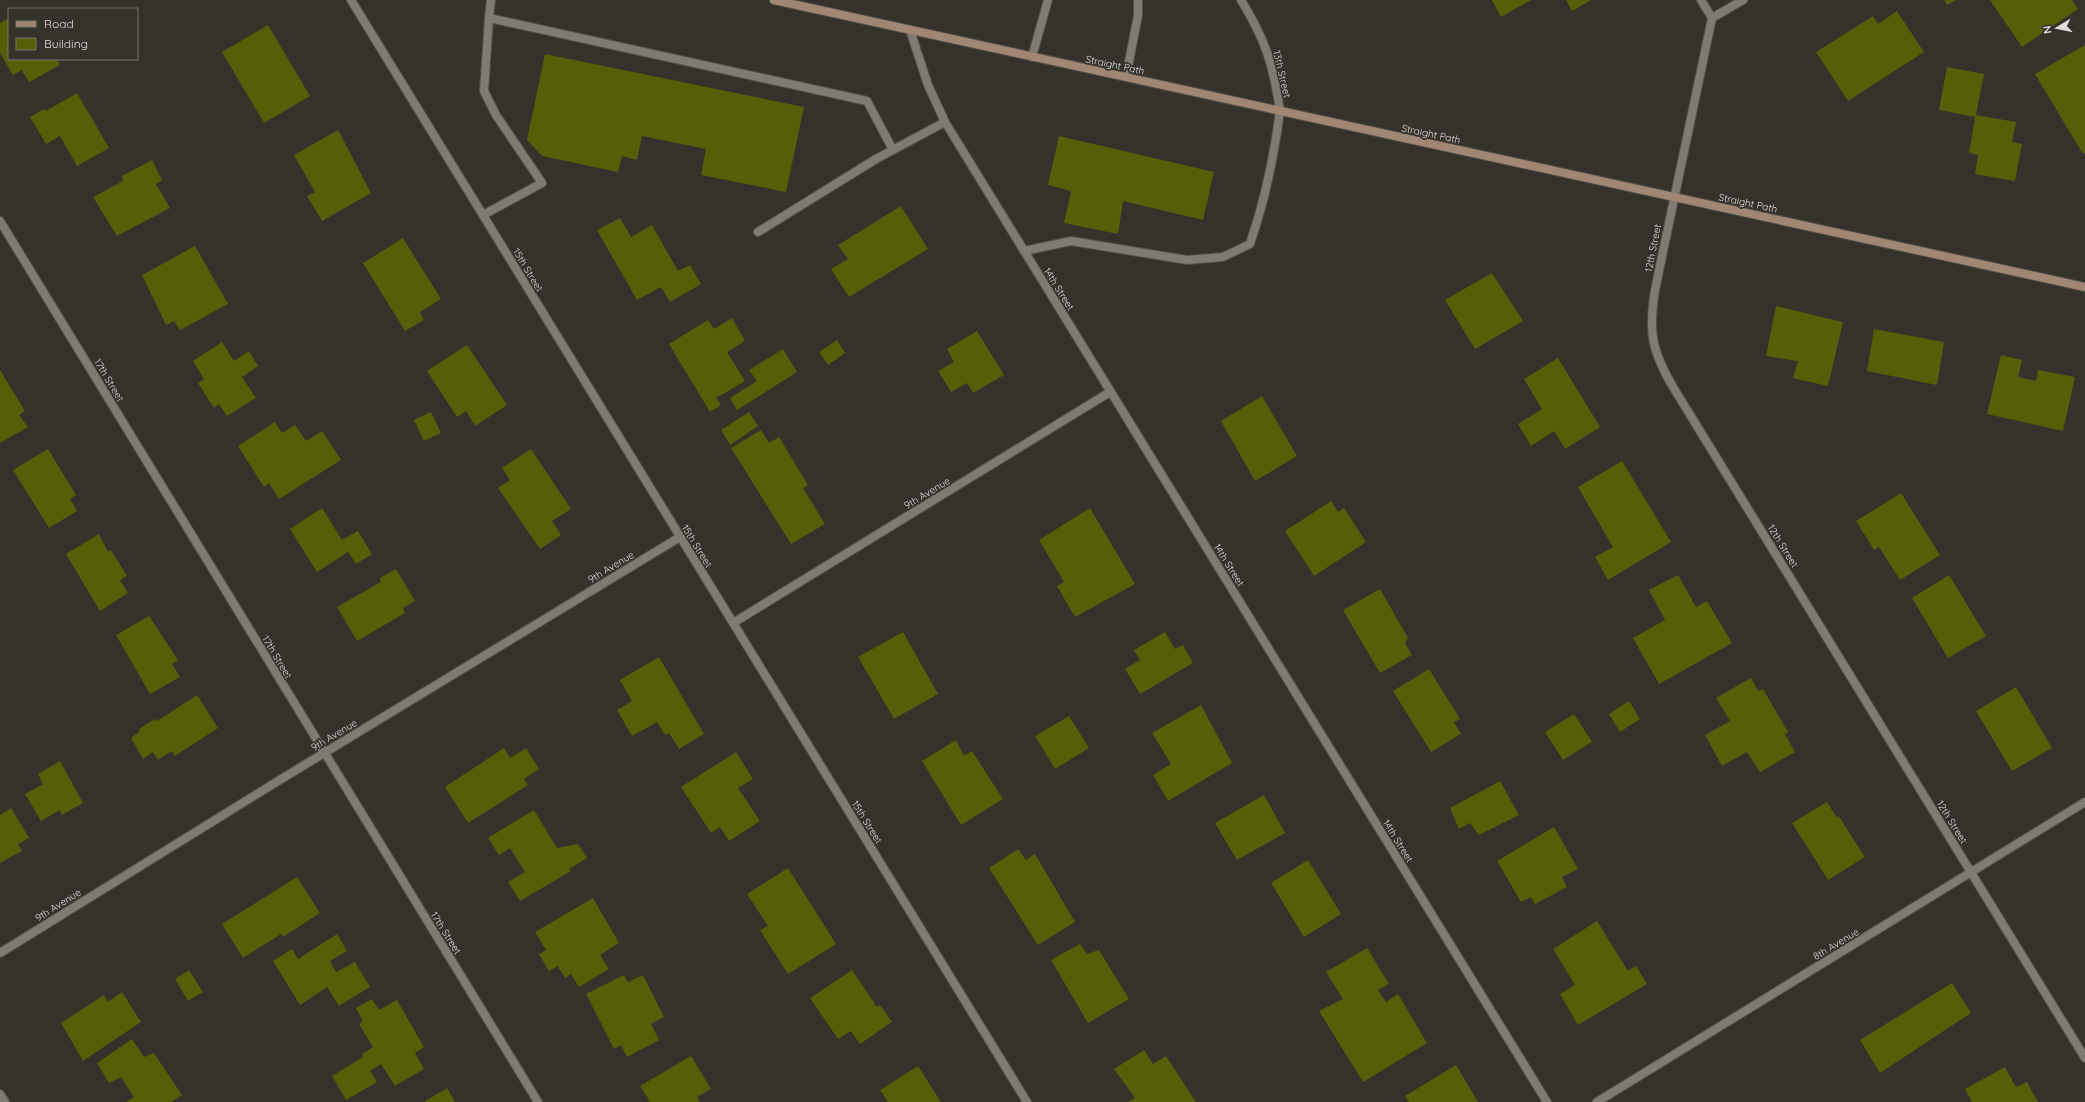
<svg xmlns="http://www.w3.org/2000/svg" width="2085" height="1102" font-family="Quicksand,sans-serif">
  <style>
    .building { fill: #565e08 }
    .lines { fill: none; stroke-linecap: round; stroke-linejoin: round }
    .service-casing { stroke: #53504a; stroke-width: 10 }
    .minor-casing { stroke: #53504a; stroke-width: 10 }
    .secondary-casing { stroke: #53504a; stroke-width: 10 }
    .service { stroke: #7f7b73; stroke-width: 8 }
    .minor { stroke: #7f7b73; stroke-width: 8 }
    .secondary { stroke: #a18773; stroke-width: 8 }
    .labels { text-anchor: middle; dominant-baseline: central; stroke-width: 3.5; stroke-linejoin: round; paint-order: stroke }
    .street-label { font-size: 10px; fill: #dfdcd8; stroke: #35322b }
  </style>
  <rect width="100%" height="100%" fill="#35322b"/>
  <!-- building -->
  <path class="building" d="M1492,0H1531L1501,17Z
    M1566,0H1591L1572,11Z
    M1944,0H1956L1947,5Z
    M1990,0H2072L2078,9L2022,47Z
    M1897,11L1924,52L1848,101L1816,52L1873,16L1878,24Z
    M9,18V59H57L60,65L29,82L22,70L13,75L0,53V23Z
    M268,25L310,96L264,123L222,52Z
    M2085,45V153L2083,154L2035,74Z
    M545,54L804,107L786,192L701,175L706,149L642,136L637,160L622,156L618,172L542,156L527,140Z
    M1947,67L1984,74L1976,115L2016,122L2012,142L2022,144L2015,181L1975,174L1978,155L1969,153L1975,117L1939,110Z
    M77,93L109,148L77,166L60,136L46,144L30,117L44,109L46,111Z
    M338,130L371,193L322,221L307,196L315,192L294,155Z
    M1059,136L1214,172L1203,220L1123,201L1118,234L1064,223L1071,191L1048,185Z
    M152,160L162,180L156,184L170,208L117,236L93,197L123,181L122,176Z
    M901,206L928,249L849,297L831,269L848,259L838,245Z
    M620,218L631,237L652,225L678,271L690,265L701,284L670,302L661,287L637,300L597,230Z
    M403,238L441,299L420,312L424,320L405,331L363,263Z
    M195,246L228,304L180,330L174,321L166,325L142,275Z
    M1492,273L1523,321L1475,349L1445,300Z
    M1776,306L1843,322L1828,386L1793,378L1798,361L1766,356Z
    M732,318L745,341L727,352L745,381L716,398L721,405L710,412L669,344L708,320L714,329Z
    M1874,329L1944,342L1937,385L1867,371Z
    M977,331L1004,375L973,393L967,383L951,392L938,371L954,362L947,349Z
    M837,340L845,353L828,365L819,352Z
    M222,342L234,361L249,351L258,366L242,377L256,398L227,416L219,404L214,408L198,383L204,379L193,361Z
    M467,345L507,405L475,426L466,411L457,417L427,371Z
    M783,349L797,372L737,410L730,398L757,381L749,370Z
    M2001,355L2022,360L2018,377L2036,381L2038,370L2075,377L2063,431L1987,414Z
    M1558,358L1600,427L1565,449L1554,431L1531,446L1518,424L1542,409L1524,379Z
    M0,370L25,411L19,415L28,427L0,443Z
    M1262,396L1297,456L1255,481L1221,421Z
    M431,412L441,433L424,441L414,420Z
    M749,412L758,426L730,445L721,430Z
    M275,422L282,433L295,425L306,441L322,431L341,460L279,499L269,483L264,487L238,446Z
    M761,430L769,443L779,437L808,485L803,488L825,524L791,544L731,448Z
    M48,449L76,495L70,499L77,511L49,528L13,470Z
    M531,449L571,509L552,521L561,535L540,549L498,488L510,480L502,468Z
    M1622,461L1671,542L1608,580L1595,557L1613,547L1578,487Z
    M1901,493L1940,555L1900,580L1879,547L1874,550L1856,521Z
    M1331,501L1338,512L1344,508L1366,542L1314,576L1285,531Z
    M322,508L342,540L358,531L372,554L356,564L348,552L317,572L290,529Z
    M1090,508L1135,584L1075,617L1057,586L1064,582L1039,540Z
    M99,534L108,552L111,550L127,576L120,580L128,593L100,611L66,554Z
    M396,569L415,601L403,608L405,613L357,641L337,607L381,582L380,578Z
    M1678,575L1696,607L1707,601L1732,643L1659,684L1633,638L1665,620L1649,590Z
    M1949,575L1986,636L1948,658L1912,598Z
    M1380,589L1408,638L1405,643L1412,655L1380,673L1343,610Z
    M149,616L178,660L172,664L180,677L150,694L116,635Z
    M903,632L938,694L894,719L858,657Z
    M1165,632L1175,649L1183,645L1193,663L1140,694L1125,669L1140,660L1134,650Z
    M659,657L704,734L679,749L669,733L665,735L657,722L632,736L617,710L632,701L620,680Z
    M1429,669L1460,719L1454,722L1461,734L1431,752L1393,691Z
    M1751,678L1758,691L1763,689L1788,732L1785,734L1795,752L1760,772L1747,752L1722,766L1705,735L1730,721L1716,698Z
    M2016,687L2052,748L2012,771L1976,711Z
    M197,695L218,728L175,756L172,751L158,760L153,752L143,759L131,738L140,731L139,729L155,719L157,721Z
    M1629,701L1640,719L1620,732L1609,714Z
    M1201,705L1232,763L1168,801L1153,775L1171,764L1152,733Z
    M1574,714L1592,742L1563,760L1545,732Z
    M1069,716L1089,748L1055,769L1035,736Z
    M956,740L964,756L972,751L1003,799L961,825L922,761Z
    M504,748L510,758L526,748L539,769L524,779L528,785L468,823L445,787Z
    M736,752L753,779L738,788L760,821L729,841L720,827L711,833L681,787Z
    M60,761L83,803L62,815L60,810L41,821L25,794L43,784L38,774Z
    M1500,781L1519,815L1479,835L1470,823L1459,829L1450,808Z
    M1264,795L1285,833L1237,860L1215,823Z
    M1827,802L1837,818L1838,815L1865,857L1828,880L1792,823Z
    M11,808L29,838L18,844L22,851L0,863V815Z
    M534,810L557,848L578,844L587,858L569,869L571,871L520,901L508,882L525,872L510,848L499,855L488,838Z
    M1554,827L1578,869L1562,877L1567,887L1535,904L1531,897L1521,902L1497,861Z
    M1018,849L1026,860L1035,854L1075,922L1038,945L989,868Z
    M1308,860L1341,914L1304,937L1271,883Z
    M788,868L836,944L788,974L760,930L768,926L747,894Z
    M297,877L320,913L283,937L281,934L243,958L222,924Z
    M593,898L619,943L600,955L609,969L579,987L571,974L565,978L558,966L549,971L539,954L546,950L535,932Z
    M1597,921L1628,971L1636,966L1647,984L1578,1025L1560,994L1575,985L1553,949Z
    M337,934L347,951L330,961L336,972L355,962L370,987L339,1006L327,987L300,1005L273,961L292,949L298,959Z
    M1080,944L1087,954L1099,950L1129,999L1088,1023L1051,960Z
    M1367,948L1389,984L1378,990L1386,1002L1398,994L1427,1043L1363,1082L1319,1011L1343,999L1326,972Z
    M189,970L203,992L188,1001L175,979Z
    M852,970L877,1007L880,1005L892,1022L860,1044L851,1031L838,1039L810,998Z
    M624,975L628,982L643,975L664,1017L651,1024L659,1040L627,1057L621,1045L614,1049L586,994Z
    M1952,983L1971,1013L1880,1073L1860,1040Z
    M122,992L141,1022L83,1061L61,1023L104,995L108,1002Z
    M372,999L379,1010L397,1000L424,1047L415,1053L424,1069L395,1086L381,1064L370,1071L377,1082L346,1100L332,1076L363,1057L362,1054L373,1047L359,1024L363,1021L356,1008Z
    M132,1039L144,1057L154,1053L182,1095L171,1102H126L134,1097L121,1077L109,1083L97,1063Z
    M1144,1050L1153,1064L1166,1056L1196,1102H1128L1135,1098L1114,1069Z
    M691,1056L711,1089L697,1097L700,1102H650L640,1086Z
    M1456,1065L1478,1102H1409L1405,1096Z
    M918,1066L941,1102H888L880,1090Z
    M2005,1067L2016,1087L2027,1082L2038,1102H1972L1965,1089Z
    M447,1088L455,1102H424Z"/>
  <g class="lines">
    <!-- service casing -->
    <g class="service-casing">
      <path id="service" d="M489,18L491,0
        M1032,57L1048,0
        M1126,77L1138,15V0
        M483,215L542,183L496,115L484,91L489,18L867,101L893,150
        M758,232L876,159L945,122
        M1024,251L1071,241L1187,260L1223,257L1250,244C1265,200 1274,157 1280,111"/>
    </g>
    <!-- minor casing -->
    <g class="minor-casing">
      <path id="minor" d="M351,0L1027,1102
        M1241,0C1266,41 1273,64 1280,111
        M1701,0L1712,18L1655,290C1648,333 1652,351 1673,387L2085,1058
        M1712,18L1743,0
        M910,30L928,85L945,122L1547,1102
        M0,221L538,1102
        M733,623L1110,392
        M0,953L278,781L680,537
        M0,1094L5,1102
        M1597,1102L2085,802"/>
    </g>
    <!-- secondary casing -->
    <g class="secondary-casing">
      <path id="secondary" d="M774,0L2085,287"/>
    </g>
    <!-- service -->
    <use href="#service" class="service"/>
    <!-- minor -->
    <use href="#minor" class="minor"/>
    <!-- secondary -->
    <use href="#secondary" class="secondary"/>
  </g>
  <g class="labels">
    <!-- street labels -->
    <g class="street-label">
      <text transform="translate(1115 65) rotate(12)">Straight Path</text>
      <text transform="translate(1282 74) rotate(77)">13th Street</text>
      <text transform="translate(1431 134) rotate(12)">Straight Path</text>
      <text transform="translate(1748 203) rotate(12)">Straight Path</text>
      <text transform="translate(1653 248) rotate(-79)">12th Street</text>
      <text transform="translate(528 270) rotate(59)">15th Street</text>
      <text transform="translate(1059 289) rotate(58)">14th Street</text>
      <text transform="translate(109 380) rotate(59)">17th Street</text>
      <text transform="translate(927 493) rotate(-31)">9th Avenue</text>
      <text transform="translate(697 546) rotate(58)">15th Street</text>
      <text transform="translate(1783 546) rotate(58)">12th Street</text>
      <text transform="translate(1229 565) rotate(58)">14th Street</text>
      <text transform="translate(611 567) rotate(-31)">9th Avenue</text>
      <text transform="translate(277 657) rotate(59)">17th Street</text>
      <text transform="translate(334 735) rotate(-31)">9th Avenue</text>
      <text transform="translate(867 822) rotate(58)">15th Street</text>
      <text transform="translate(1952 822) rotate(58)">12th Street</text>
      <text transform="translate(1398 841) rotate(58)">14th Street</text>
      <text transform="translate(58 905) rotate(-32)">9th Avenue</text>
      <text transform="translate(446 933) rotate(58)">17th Street</text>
      <text transform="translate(1836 944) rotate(-31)">8th Avenue</text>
    </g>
  </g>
  <!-- legend -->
  <rect x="8" y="8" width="130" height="52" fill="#35322b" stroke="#797670"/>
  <rect x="16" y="21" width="20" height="6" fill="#a18773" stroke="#797670"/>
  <text x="44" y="28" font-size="12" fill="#dfdcd8">Road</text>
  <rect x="16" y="38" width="20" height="12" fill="#565e08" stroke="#797670"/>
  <text x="44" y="48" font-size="12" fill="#dfdcd8">Building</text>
  <!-- north arrow -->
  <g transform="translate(2057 28) rotate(260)" stroke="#35322b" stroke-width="3" paint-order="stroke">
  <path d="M0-3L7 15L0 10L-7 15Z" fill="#dfdcd8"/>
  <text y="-6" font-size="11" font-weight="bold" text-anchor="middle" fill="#dfdcd8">N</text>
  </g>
</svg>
